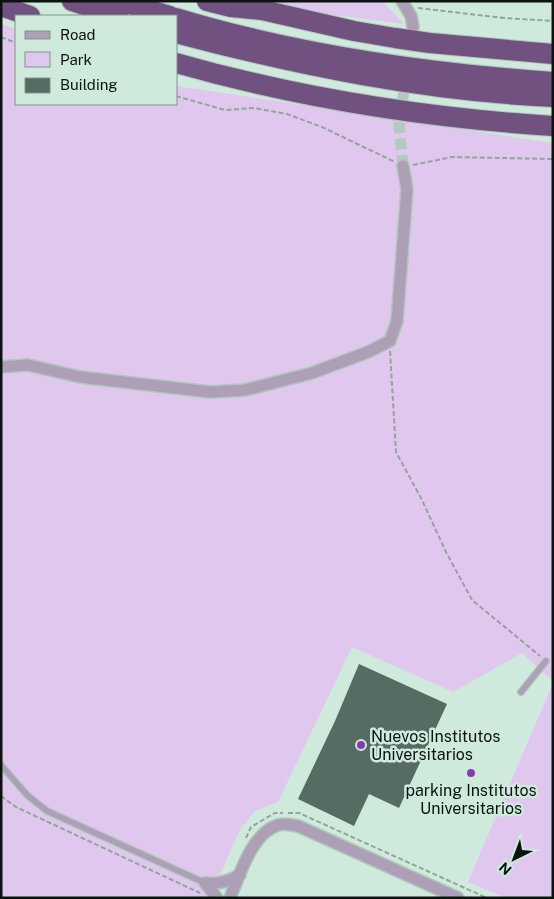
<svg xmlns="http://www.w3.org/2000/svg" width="554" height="899" font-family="'Public Sans',sans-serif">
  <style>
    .green { fill: #e0c7ed }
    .building { fill: #566b62 }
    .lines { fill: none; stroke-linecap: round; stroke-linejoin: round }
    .street-tunnel { stroke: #b2c9be; stroke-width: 11; stroke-dasharray: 11 5.5; stroke-linecap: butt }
    .lane-casing { stroke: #b0c7bc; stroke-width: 8 }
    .street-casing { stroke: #b0c7bc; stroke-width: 14 }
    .highway-casing { stroke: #b0c7bc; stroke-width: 22 }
    .path { stroke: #92a59c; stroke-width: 2; stroke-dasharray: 5 2.5; stroke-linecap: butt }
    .lane { stroke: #ad9fb5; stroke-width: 5.5 }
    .street { stroke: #ad9fb5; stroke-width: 11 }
    .highway { stroke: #70517f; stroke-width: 20 }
    .poi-dot { fill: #883bab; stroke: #d0e9dd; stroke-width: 2 }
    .labels { text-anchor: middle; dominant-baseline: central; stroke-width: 5; stroke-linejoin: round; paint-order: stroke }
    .poi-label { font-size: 16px; fill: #0b130f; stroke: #d0e9dd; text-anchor: start }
  </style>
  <rect width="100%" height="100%" fill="#d0e9dd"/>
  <!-- green -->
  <path class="green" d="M270,1H382L404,24L305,11Z
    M1,24L16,29V104H176V86L553,143V681L522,653L453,692L352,647L278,802L255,811L241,828L209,898H1Z
    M553,683V898H506L468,882Z"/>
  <!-- building -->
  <path class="building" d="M359,664L447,704L399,808L369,794L354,826L298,799L335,721Z"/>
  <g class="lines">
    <!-- street-tunnel -->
    <path class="street-tunnel" d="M403,166L399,125L412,37"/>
    <!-- lane casing -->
    <g class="lane-casing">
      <path id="lane" d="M521,692L546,661
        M1,765L27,795L47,811L205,883"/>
    </g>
    <!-- street casing -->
    <g class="street-casing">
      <path id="street" d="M402,1L411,16L413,27
        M1,367L28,365L80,377L210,392L245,390L312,373L368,352L390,341L397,321L407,189L403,166
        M205,883C218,885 229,881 240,875
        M205,883L217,898
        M230,898C240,874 252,833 278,825C284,823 292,825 298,826L458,898"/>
    </g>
    <!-- highway casing -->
    <g class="highway-casing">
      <path id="highway" d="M72,1L118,16
        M119,1L170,16
        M207,1L231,7L262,10L354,31L395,38L430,43L553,54
        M1,6L30,16
        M176,18C298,55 426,73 553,82
        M176,33C300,66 425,91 553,97
        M176,63C299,98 426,118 553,126"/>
    </g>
    <!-- path -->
    <path class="path" d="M418,8L504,18L553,21
      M1,37L16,43
      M176,96L225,110L254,108L287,114L322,127L395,162
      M413,165L452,157L553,159
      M390,351L396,452L421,498L446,552L472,600L540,656
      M1,796L16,807L200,893
      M288,813H299L487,898
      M246,838L251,827L275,813H283"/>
    <!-- lane -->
    <use href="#lane" class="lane"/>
    <!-- street -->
    <use href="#street" class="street"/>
    <!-- highway -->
    <use href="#highway" class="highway"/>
  </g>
  <!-- markers -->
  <g class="poi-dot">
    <circle cx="361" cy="745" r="5"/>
    <circle cx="471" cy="773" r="5"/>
  </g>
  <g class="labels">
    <!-- poi labels -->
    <g class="poi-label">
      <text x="371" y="736">Nuevos Institutos<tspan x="371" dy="18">Universitarios</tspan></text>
      <text x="471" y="790" text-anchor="middle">parking Institutos<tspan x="471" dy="18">Universitarios</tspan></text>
    </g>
  </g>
  <!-- border -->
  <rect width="554" height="899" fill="none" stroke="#0b130f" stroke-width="5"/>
  <!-- legend -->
  <rect x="15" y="15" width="162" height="90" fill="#d0e9dd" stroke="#81938b"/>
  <rect x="25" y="31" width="25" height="8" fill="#ad9fb5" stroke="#81938b"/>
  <text x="60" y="40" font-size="15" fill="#0b130f">Road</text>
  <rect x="25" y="52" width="25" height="15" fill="#e0c7ed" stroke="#81938b"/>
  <text x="60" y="65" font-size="15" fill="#0b130f">Park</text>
  <rect x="25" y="78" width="25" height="15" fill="#566b62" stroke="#81938b"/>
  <text x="60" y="90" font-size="15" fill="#0b130f">Building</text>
  <!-- north arrow -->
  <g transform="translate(514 859) rotate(222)" stroke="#d0e9dd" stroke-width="4" paint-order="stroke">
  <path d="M0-4L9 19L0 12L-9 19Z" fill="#0b130f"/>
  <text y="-8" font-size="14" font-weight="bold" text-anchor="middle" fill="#0b130f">N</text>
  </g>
</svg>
